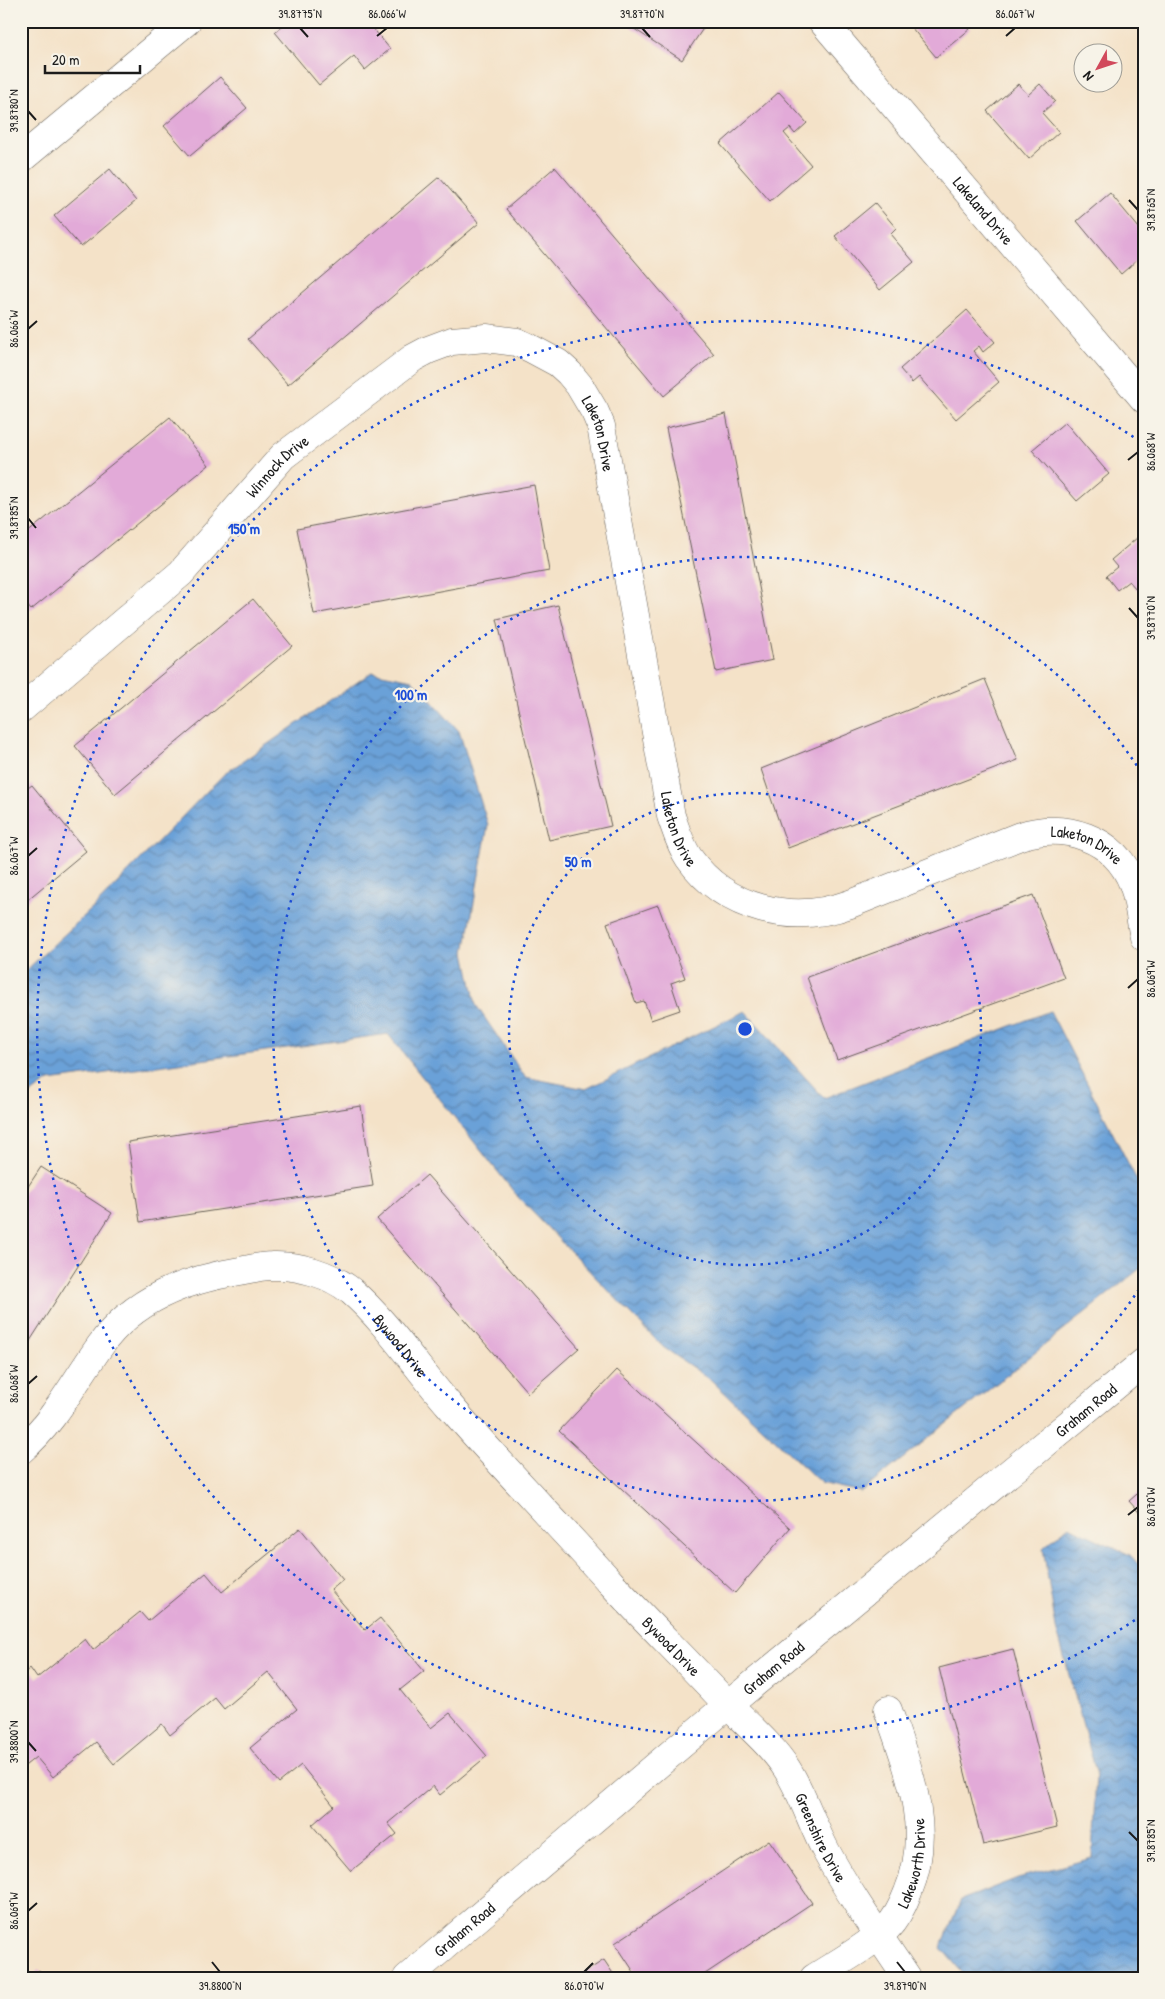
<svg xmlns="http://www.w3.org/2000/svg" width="1165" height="1999" font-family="'Patrick Hand',sans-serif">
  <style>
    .water { fill: url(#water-waves); stroke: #445e7a }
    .building { fill: #e2aad8 }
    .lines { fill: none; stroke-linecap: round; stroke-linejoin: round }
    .minor-casing { stroke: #686158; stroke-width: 29 }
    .tertiary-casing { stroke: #686158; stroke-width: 29 }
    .minor { stroke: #fff; stroke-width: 28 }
    .tertiary { stroke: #fff; stroke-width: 28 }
    .ticks { fill: none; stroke: #1c1c1c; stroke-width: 2 }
    .ring { fill: none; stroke: #1d4ed8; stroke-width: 2.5; stroke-dasharray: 2.5 5 }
    .labels { text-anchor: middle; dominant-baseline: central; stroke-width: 4.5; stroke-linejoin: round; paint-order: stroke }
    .street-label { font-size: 16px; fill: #1c1c1c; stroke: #f7f3e8 }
    .centre { fill: #1d4ed8; stroke: #f7f3e8; stroke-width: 2.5 }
    .ring-label { font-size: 15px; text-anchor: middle; font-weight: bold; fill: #1d4ed8; stroke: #f7f3e8; stroke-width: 4.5; stroke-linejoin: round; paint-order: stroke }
    .neatline { fill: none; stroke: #1c1c1c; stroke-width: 2 }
    .ticks-label { font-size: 12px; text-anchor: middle; fill: #1c1c1c }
  </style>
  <defs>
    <pattern id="water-waves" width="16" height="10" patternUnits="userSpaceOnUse" patternTransform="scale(1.25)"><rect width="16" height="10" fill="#6ba1d8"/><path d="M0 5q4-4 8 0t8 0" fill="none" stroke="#5782ae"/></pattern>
  </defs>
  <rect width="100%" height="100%" fill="#f7f3e8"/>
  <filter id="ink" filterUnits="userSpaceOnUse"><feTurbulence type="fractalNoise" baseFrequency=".02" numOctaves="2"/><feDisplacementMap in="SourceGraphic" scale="10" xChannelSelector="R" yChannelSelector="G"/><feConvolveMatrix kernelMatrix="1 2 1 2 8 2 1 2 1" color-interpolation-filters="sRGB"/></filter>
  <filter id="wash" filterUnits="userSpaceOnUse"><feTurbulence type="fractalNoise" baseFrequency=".0096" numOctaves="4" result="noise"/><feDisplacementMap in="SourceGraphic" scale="20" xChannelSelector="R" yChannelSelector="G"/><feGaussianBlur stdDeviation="1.12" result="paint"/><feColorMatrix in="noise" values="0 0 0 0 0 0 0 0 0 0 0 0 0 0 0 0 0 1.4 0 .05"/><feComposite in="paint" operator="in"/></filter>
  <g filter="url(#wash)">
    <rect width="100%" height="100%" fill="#f4e2c8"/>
    <!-- water -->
    <path class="water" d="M372,672L412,680L459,731L488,825L465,952L476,1005L525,1077L586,1089L745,1011L824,1098L1050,1011L1144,1194V1264L1142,1267L861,1492L821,1483L711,1380L663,1347L518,1197L388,1034L49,1081L21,1101V975L95,906L223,775Z
      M1069,1526L1130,1555L1144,1571V1978H967L941,1948L961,1900L1018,1878L1092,1858L1096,1772L1056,1628L1043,1548Z"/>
    <g id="blocks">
      <!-- building -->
      <path class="building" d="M288,21H367L390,49L365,70L354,56L319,85L275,32Z
        M622,21H708L682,60Z
        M906,21H963L970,29L936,57Z
        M220,77L247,108L190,156L164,126Z
        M1018,84L1028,95L1040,84L1055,101L1042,113L1059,132L1029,159L987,111Z
        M779,92L807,123L795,134L790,128L784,133L811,165L770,201L720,144Z
        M555,167L714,354L664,396L506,209Z
        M110,169L136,201L81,247L54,216Z
        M439,177L479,223L288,385L248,339Z
        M1110,193L1144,234V254L1121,274L1077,221Z
        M875,203L896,228L890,234L914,262L880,290L835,236Z
        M967,310L995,342L983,352L979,346L973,351L999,382L956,419L919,377L912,383L900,369Z
        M726,414L773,660L716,672L666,428Z
        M170,417L209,465L31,610L21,598V538Z
        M1065,422L1109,474L1077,501L1032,450Z
        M534,485L549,571L314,614L297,529Z
        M1144,532V598L1129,581L1117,590L1106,576L1117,567L1111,560Z
        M253,599L292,646L115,794L75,746Z
        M558,605L611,826L549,840L497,619Z
        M985,679L1018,760L788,848L761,769Z
        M32,785L86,851L21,905V793Z
        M1033,895L1064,978L837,1060L807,977Z
        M658,905L685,978L671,983L680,1010L651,1020L644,1001L636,1003L607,923Z
        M361,1106L373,1186L140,1222L128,1142Z
        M41,1167L112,1213L21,1355V1197Z
        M427,1175L579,1348L528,1393L377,1219Z
        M617,1370L790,1528L735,1593L559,1431Z
        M1144,1488V1518L1129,1501Z
        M300,1528L343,1580L331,1590L365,1630L380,1618L424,1671L400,1690L431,1728L450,1713L487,1756L440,1795L433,1786L388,1823L397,1834L351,1871L312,1825L334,1806L301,1765L279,1783L250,1748L297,1709L268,1672L224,1709L215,1698L170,1735L162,1724L114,1764L96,1742L53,1777L36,1757L21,1769V1676L30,1668L37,1678L85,1639L93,1650L140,1612L148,1621L206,1573L222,1592Z
        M1013,1649L1057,1827L983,1845L939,1668Z
        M769,1840L812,1903L699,1978H638L615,1943Z
        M604,1960L616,1978H576Z
        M39,1970L46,1978H30Z"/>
    </g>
  </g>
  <g filter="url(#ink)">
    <use href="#blocks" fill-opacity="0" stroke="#686158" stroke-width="1"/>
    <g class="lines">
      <!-- minor casing -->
      <g class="minor-casing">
        <g id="minor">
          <path id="s1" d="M822,21L1144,399"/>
          <path d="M21,159L187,21"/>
          <path id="s2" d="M21,709L181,573L283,456L413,358L428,350L452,341L486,338L517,342L530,348L558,363L569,373L579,385L595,412L601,426L671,816C676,830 680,845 689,858C726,910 792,925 850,904L1020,836C1064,822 1115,837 1133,884C1139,900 1140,920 1144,937"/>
          <path id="s3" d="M21,1450C55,1421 74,1382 100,1346C133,1299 185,1280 240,1271C250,1269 261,1266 272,1266C299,1265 330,1274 351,1291C388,1323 417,1369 449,1405C501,1466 558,1524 612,1584C649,1624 688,1662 725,1702C746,1724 771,1744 787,1769C803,1794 812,1825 826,1851C850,1896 879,1936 907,1978"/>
          <path id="s4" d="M814,1978C837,1963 869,1946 887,1928C897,1918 903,1905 908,1892C934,1830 908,1768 888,1710"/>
        </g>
      </g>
      <!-- tertiary casing -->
      <g class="tertiary-casing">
        <g id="tertiary">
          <path id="s5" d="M407,1978L728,1705L1144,1362"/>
        </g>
      </g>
      <!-- minor -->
      <use href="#minor" class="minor"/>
      <!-- tertiary -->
      <use href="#tertiary" class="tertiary"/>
    </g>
  </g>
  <!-- ticks -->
  <path class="ticks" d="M300,28L308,37M642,28L650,37M377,36L387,28M1006,36L1015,28M28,111L36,120M1129,200L1138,210M28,329L37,321M1128,460L1138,452M28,518L36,528M1129,608L1138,618M28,856L37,848M1128,988L1138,979M28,1384L37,1376M1128,1515L1138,1507M28,1742L36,1751M1129,1832L1138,1841M28,1911L37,1903M212,1962L220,1972M897,1962L905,1972M584,1972L593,1963"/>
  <!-- distance rings -->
  <g class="ring">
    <circle cx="745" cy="1029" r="236"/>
    <path d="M1143 1283A472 472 0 1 1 1143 775"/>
    <path d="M1141 1616A708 708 0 1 1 1141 442"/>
  </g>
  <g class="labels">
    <!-- street labels -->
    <g class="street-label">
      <text stroke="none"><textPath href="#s1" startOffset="249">Lakeland Drive</textPath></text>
      <text stroke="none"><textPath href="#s2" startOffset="766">Laketon Drive</textPath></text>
      <text stroke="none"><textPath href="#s2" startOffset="354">Winnock Drive</textPath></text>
      <text stroke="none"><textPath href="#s2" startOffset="1170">Laketon Drive</textPath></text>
      <text stroke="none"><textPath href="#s2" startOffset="1635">Laketon Drive</textPath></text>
      <text stroke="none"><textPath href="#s3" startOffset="485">Bywood Drive</textPath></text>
      <text stroke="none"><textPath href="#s5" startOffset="885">Graham Road</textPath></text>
      <text stroke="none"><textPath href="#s3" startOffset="890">Bywood Drive</textPath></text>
      <text stroke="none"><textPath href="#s5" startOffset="480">Graham Road</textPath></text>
      <text stroke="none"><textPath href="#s3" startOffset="1135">Greenshire Drive</textPath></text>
      <text stroke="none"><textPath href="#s4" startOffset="160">Lakeworth Drive</textPath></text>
      <text stroke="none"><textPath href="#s5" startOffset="75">Graham Road</textPath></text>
    </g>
  </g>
  <circle cx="745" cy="1029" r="8" class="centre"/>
  <g class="ring-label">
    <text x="244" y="534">150 m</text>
    <text x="411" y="700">100 m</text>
    <text x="578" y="867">50 m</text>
  </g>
  <!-- margin -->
  <rect width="1165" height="1999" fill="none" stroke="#f7f3e8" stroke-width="55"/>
  <!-- north arrow -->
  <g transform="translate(1098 68) rotate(230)"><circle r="24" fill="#f7f3e8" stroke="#9f9d96"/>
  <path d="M0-4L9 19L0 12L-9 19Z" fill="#d1495b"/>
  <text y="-8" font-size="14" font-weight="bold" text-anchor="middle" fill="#1c1c1c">N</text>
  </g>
  <!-- scale -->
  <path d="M45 65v8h95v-8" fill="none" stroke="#1c1c1c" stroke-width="2.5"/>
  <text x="52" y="65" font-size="15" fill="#1c1c1c" stroke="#f7f3e8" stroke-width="4" paint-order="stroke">20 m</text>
  <rect x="28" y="28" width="1110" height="1944" class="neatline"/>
  <g class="ticks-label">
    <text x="300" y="18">39.8775°N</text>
    <text x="387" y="18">86.066°W</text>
    <text x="642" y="18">39.8770°N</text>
    <text x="1015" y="18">86.067°W</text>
    <text transform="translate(14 111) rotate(-90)" y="4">39.8780°N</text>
    <text transform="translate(1151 210) rotate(-90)" y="4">39.8765°N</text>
    <text transform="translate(14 329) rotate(-90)" y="4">86.066°W</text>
    <text transform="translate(1151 452) rotate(-90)" y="4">86.068°W</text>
    <text transform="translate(14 518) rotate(-90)" y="4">39.8785°N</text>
    <text transform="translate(1151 618) rotate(-90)" y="4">39.8770°N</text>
    <text transform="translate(14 856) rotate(-90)" y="4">86.067°W</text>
    <text transform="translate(1151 979) rotate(-90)" y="4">86.069°W</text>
    <text transform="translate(14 1384) rotate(-90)" y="4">86.068°W</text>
    <text transform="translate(1151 1507) rotate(-90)" y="4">86.070°W</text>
    <text transform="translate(14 1742) rotate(-90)" y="4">39.8800°N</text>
    <text transform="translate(1151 1841) rotate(-90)" y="4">39.8785°N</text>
    <text transform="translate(14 1911) rotate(-90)" y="4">86.069°W</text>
    <text x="220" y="1990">39.8800°N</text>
    <text x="584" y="1990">86.070°W</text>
    <text x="905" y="1990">39.8790°N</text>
  </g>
</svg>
